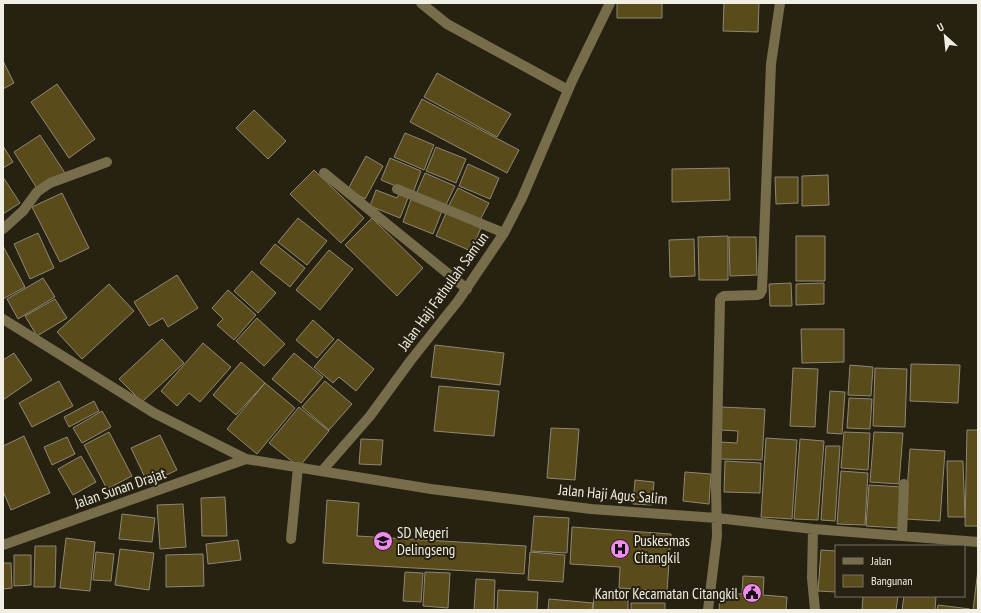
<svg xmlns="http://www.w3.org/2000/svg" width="981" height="613" font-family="'PT Sans Narrow',sans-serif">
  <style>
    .building { fill: #5a4b1b; stroke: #8d8875 }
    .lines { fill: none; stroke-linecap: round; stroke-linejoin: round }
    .minor { stroke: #786d4b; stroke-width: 10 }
    .labels { text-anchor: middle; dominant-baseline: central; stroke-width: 4; stroke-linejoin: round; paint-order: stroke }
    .street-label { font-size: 15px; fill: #f1eee3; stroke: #262111 }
    .poi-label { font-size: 15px; fill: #f1eee3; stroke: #262111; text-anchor: start }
  </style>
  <rect width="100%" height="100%" fill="#262111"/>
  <!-- building -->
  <path class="building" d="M617,3H662V18H617Z
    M724,3H759L758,32L723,31Z
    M3,61L14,83L3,89Z
    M437,73L511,114L497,137L424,97Z
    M57,84L95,139L69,158L31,102Z
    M422,99L519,150L507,173L410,122Z
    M254,110L286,141L268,159L236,128Z
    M405,133L434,145L424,170L394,157Z
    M40,135L65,173L38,190L14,152Z
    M3,146L13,162L3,168Z
    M436,147L466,159L456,183L426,171Z
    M366,156L383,166L365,199L348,189Z
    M390,158L421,171L413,193L381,180Z
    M468,164L499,178L490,199L459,186Z
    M729,168L730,200L672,202V169Z
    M314,170L364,218L341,243L290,194Z
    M425,173L455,186L445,207L416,194Z
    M828,175L829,205L802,206V176Z
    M3,177L20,203L3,214Z
    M775,177H798V203L776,204Z
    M458,188L489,203L479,222L448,207Z
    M376,190L397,198L399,194L408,198L400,218L370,206Z
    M62,193L89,248L60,262L32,207Z
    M411,199L442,211L433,234L403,222Z
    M446,213L481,228L471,251L436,236Z
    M298,218L327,241L307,265L278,242Z
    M372,218L423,268L397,296L345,245Z
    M38,233L54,268L30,279L14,244Z
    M728,236V280H699L698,237Z
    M796,236H825V281H796Z
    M729,237H756L757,275L730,276Z
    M694,239L695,276L670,277L669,240Z
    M275,244L305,268L290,287L260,263Z
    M3,246L25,287L3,299Z
    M329,250L353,269L320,310L296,290Z
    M252,271L276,293L258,313L234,291Z
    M177,275L198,308L168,327L163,318L149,326L134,302Z
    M43,278L55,297L18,319L7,299Z
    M791,283L792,306H770L769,284Z
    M824,283V304L796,305V284Z
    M109,284L134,311L82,359L57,332Z
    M228,290L256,315L234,340L217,325L223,319L212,308Z
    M55,299L67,318L37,336L25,316Z
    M257,318L285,344L264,366L236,341Z
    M313,320L334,339L317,358L296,340Z
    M801,329H844V362L802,363Z
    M162,339L184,363L142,402L119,379Z
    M338,339L374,369L356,391L339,377L333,383L314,367Z
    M203,343L231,367L200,402L189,393L177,406L161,391Z
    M435,345L504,353L500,385L431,377Z
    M14,353L32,380L3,400V360Z
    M294,353L323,377L301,403L272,379Z
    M241,362L265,383L236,415L213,395Z
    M911,364L960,365L958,403L910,401Z
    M850,365L873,367L871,396L848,395Z
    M793,368L818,369L815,427L790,426Z
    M875,368L907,369L905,427L873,426Z
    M59,381L73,406L32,427L19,403Z
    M325,381L352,404L329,430L302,407Z
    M265,383L295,408L257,454L227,429Z
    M439,386L499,391L494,436L434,431Z
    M830,391L845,392L842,434L827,433Z
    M849,398L872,399L870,429L847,428Z
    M94,401L99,411L69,427L64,417Z
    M299,407L329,431L299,467L269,443Z
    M721,407L765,409L762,460L720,459V442L737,443L738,431L720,430Z
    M102,411L111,427L82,443L73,428Z
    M551,428L579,429L575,480L547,478Z
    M967,430H978V526H965Z
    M109,432L132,476L107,489L84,445Z
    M844,432L870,433L868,470L841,468Z
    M874,432L903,433L899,484L870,482Z
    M160,435L177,470L148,484L131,448Z
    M24,436L50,493L11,510L3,491V446Z
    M67,437L75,454L52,465L44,447Z
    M766,438L797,440L792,519L761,517Z
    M361,439L383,440L381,465L359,464Z
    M800,439L824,441L818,520L794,519Z
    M826,446H840L835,521L821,520Z
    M910,449L945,451L940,521L905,519Z
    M81,456L96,482L73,495L58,469Z
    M725,461L761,463L760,493L724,492Z
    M947,461H963L965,517H948Z
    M841,471L868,473L865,525L837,524Z
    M685,472L711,474L709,504L683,501Z
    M635,480L654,482L652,505L633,504Z
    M869,485L902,487L899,528L866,526Z
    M225,497L227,536H202L201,498Z
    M327,500L359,503L357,536L526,546L524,574L323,563Z
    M183,504L186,547L160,549L157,505Z
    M122,514L155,518L152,542L119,539Z
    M534,516L569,518L567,553L531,551Z
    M572,527L671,534L667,591L619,588L620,567L570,564Z
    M66,538L95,542L90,591L60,588Z
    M238,540L241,560L208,564L206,544Z
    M35,546H56L55,587H34Z
    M120,549L154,553L149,590L115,585Z
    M821,550L836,551V592L818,591Z
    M96,552L114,554L111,581L93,580Z
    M530,552L565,555L563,582L528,580Z
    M203,554L204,586L166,587V555Z
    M14,555H31V585L14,586Z
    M3,563H11L12,588L3,589Z
    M978,570V610H973Z
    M405,572L423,573L421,602L403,601Z
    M425,572L450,573L448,608L423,606Z
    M743,576L764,577L763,595L787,597L786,610H719L720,593L742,594Z
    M476,579L495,580L494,610H474Z
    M498,590L538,592L537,610H497Z
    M594,596L628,597V610H593Z
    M863,596H898L896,610H862Z
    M904,596H936L935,610H902Z
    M549,599L593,603L592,610H548Z
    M631,603H665V610H631Z
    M938,605L970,609V610H937Z"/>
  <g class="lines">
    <!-- minor -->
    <path class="minor" d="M421,3L447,24L568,90
      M324,173L467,289
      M397,189L504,233
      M3,229L23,211L37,192L50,183L107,162
      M3,319L154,413L246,459L431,489L591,509L717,518L813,529L978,542
      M322,471L370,416L411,360L458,301L504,233L522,198L572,81L610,3
      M813,529L812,578L815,610
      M902,536L904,484
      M291,539L298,467
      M3,545L246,459
      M708,610L717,536L716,487L720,300L721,298L724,296L757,295L760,294L762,290L771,64L780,3"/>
  </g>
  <!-- icons -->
  <defs>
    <g id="school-disc" transform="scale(1)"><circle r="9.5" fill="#f489f0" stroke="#262111"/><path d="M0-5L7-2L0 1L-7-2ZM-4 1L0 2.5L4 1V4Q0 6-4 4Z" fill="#111"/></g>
    <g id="hospital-disc" transform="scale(1)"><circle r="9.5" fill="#f489f0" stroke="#262111"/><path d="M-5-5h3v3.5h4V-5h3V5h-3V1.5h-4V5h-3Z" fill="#111"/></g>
    <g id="civic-disc" transform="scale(1)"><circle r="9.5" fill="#f489f0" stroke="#262111"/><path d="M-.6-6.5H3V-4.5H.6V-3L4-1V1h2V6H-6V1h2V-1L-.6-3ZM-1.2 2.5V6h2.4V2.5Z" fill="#111"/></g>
  </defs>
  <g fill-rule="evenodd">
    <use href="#school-disc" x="383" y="541"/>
    <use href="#hospital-disc" x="620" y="549"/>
    <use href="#civic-disc" x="752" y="593"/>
  </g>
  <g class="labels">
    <!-- street labels -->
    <g class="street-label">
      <text transform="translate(443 291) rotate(-54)">Jalan Haji Fathullah Sam'un</text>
      <text transform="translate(120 488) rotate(-19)">Jalan Sunan Drajat</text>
      <text transform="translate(613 494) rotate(5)">Jalan Haji Agus Salim</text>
    </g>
    <!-- poi labels -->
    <g class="poi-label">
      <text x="397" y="532">SD Negeri<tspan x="397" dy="17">Delingseng</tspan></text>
      <text x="634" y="540">Puskesmas<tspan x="634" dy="17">Citangkil</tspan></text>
      <text x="738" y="593" text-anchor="end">Kantor Kecamatan Citangkil</text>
    </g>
  </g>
  <!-- border -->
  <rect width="981" height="613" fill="none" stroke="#f1eee3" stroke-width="8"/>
  <!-- legend -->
  <rect x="835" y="545" width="130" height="52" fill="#262111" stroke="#777365"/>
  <rect x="843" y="558" width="20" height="6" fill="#786d4b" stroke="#777365"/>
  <text x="871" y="565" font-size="12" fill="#f1eee3">Jalan</text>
  <rect x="843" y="575" width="20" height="12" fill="#5a4b1b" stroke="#777365"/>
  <text x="871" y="585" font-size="12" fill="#f1eee3">Bangunan</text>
  <!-- north arrow -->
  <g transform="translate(945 36) rotate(333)" stroke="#262111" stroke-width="3" paint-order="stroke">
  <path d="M0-3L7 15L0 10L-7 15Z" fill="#f1eee3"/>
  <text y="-6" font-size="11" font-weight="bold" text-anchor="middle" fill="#f1eee3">U</text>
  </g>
</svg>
